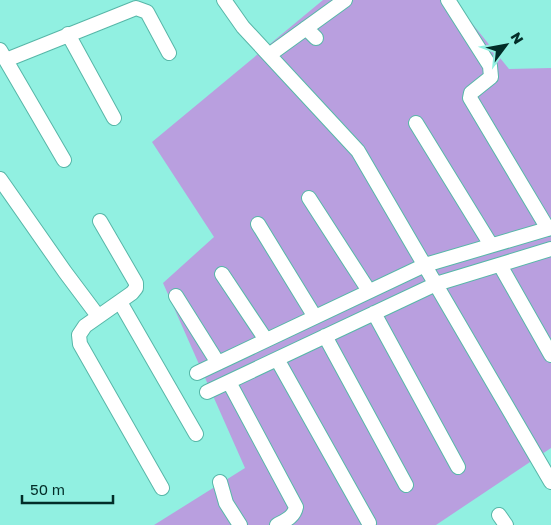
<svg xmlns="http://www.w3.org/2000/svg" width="551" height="525" font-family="'Golos Text',sans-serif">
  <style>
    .green { fill: #b99fdf }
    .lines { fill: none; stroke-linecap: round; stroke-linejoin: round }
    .street-casing { stroke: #57b7a8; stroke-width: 16 }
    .street { stroke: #fff; stroke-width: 14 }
  </style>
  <rect width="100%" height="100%" fill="#91f0e1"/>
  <!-- green -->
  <path class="green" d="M323,0H453L509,69L551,68V448L436,525H154L245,468L163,283L214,237L152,142Z"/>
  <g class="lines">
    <!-- street casing -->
    <g class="street-casing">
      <path id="street" d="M224,0L243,27L358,151L551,482
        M448,0L490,66L491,77L471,93L470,98L548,229
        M306,28L316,38
        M68,34L114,118
        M0,50L64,160
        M269,55L345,0
        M6,60L136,8L147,12L169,53
        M416,123L491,245
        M0,179L65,272L98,316
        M309,198L369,291
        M100,221L136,283V288L132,293L85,326L79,335L80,344L162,488
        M258,224L315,317
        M500,265L551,355
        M222,274L266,340
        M176,296L218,363
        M120,302L196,434
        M374,313L458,467
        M325,336L406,485
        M277,359L369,523
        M197,373L425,265L551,228
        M229,382L296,507C294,517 286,520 277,525
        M207,392L436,284L551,249
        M220,482L226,503L240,525
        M499,515L506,525"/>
    </g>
    <!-- street -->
    <use href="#street" class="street"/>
  </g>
  <!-- north arrow -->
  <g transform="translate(506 45) rotate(58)" stroke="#91f0e1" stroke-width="4" paint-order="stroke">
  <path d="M0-4L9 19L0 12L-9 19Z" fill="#022d28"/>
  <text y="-8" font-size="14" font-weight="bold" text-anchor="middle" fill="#022d28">N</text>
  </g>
  <!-- scale -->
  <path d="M22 495v8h91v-8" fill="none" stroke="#022d28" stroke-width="2.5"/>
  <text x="30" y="495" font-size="15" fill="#022d28" stroke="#91f0e1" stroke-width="4" paint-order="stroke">50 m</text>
</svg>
